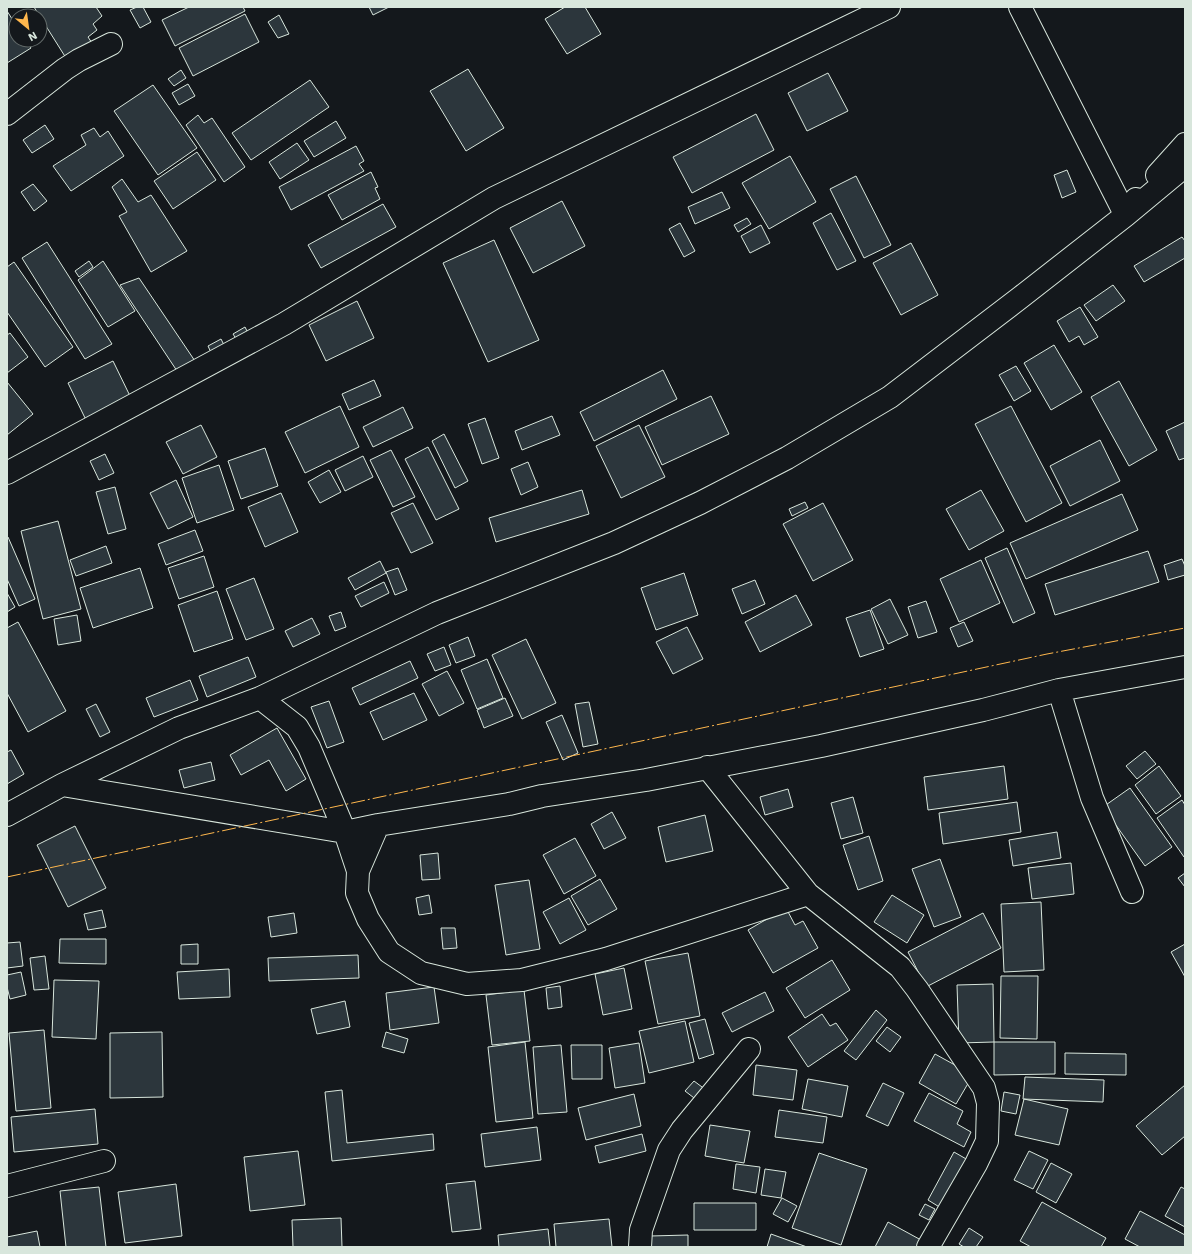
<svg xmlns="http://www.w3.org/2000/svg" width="1192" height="1254" font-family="'Work Sans',sans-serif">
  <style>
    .building { fill: #2c363c; stroke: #d8e6dc }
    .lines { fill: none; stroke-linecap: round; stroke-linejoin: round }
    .street-casing { stroke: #d8e6dc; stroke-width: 24 }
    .street { stroke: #14181c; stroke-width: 22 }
    .power { stroke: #ffb74d; stroke-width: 1; stroke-dasharray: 14 3 2 3; stroke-linecap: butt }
  </style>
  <rect width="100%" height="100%" fill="#14181c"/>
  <!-- building -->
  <path class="building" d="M34,7H96L102,16L93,24L97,30L88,37L92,43L66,58Z
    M137,7H143L151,22L140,28L130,10Z
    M189,7H243L245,11L175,46L162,20Z
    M369,7H389L373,15Z
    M565,7H585L601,34L567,54L545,19Z
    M7,11L16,25V40H26L31,48L7,63Z
    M245,14L259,42L193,76L179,48Z
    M279,15L289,34L278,38L268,22Z
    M468,69L504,128L466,151L430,91Z
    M181,70L186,78L174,86L168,79Z
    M828,73L848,111L807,131L788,93Z
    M310,80L329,107L251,160L232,133Z
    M188,84L195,96L179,105L172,93Z
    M153,85L197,148L158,175L114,111Z
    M756,114L774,150L692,193L673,157Z
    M198,115L204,123L212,118L245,167L224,182L186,125Z
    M336,121L346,138L314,157L304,141Z
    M45,125L54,139L32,153L23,140Z
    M94,128L100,137L108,131L124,156L71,191L53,166L86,145L81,135Z
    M297,143L309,160L280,179L269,162Z
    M356,146L364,161L359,164L364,171L291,210L279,187Z
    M197,152L216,180L173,209L154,181Z
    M790,156L816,202L769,229L742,183Z
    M1067,170L1076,192L1062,198L1054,175Z
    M371,172L378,187L375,188L380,199L342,220L328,195Z
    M856,176L891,245L864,258L830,189Z
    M122,179L138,202L151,195L187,251L151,272L119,216L127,212L112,187Z
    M33,184L47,201L34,211L21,192Z
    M722,192L730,208L695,224L688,207Z
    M562,201L585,246L533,273L510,228Z
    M383,204L396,227L321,268L308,245Z
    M831,213L856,261L837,270L813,223Z
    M747,218L751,224L738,232L734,225Z
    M680,223L695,251L684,257L669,229Z
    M761,225L770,243L750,253L741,236Z
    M1182,237L1185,241V258L1144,282L1134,266Z
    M494,240L539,340L488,362L443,263Z
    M47,242L112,344L85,359L22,258Z
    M911,243L938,295L901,315L873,263Z
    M89,261L93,267L79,277L75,271Z
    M103,261L135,311L108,327L78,280Z
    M14,262L73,347L45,367L7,312V267Z
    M139,278L199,367L181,377L120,285Z
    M1113,285L1125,301L1096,321L1084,305Z
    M357,301L374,338L326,361L309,325Z
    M1080,307L1098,337L1084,345L1079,336L1069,342L1057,321Z
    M245,327L251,339L240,345L233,334Z
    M10,333L28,357L7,373V335Z
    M221,339L226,349L213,357L208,346Z
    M1054,345L1082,392L1051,410L1024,363Z
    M113,361L131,398L86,420L68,383Z
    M1016,366L1031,391L1014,401L999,375Z
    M663,370L677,399L594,441L580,412Z
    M374,380L381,396L349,410L342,394Z
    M1119,381L1157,450L1129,466L1091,397Z
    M7,382L33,414L7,435Z
    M711,396L729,434L662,465L645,427Z
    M340,406L359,447L305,473L285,432Z
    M1011,406L1062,503L1026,522L975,424Z
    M403,407L413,428L373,447L363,427Z
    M552,416L560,435L522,450L515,431Z
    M485,418L499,458L482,464L468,424Z
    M1185,422V458L1179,460L1166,431Z
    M201,425L217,457L183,474L166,442Z
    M639,425L665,477L621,498L596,446Z
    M444,434L468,481L455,488L432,441Z
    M1100,440L1120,481L1070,506L1050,466Z
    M428,447L459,509L436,520L405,459Z
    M265,448L278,486L241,499L228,461Z
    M391,450L415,497L393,507L370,460Z
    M105,454L114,473L99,480L90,461Z
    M363,456L373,477L345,491L335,470Z
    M528,462L538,487L521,495L511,469Z
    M219,465L234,510L197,523L182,478Z
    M329,470L341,492L320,503L308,482Z
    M176,480L193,517L168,529L150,493Z
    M115,487L126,529L108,534L96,492Z
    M582,490L589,514L496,542L489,518Z
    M981,490L1004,531L969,550L946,509Z
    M281,493L298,532L265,547L248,507Z
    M1122,494L1138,530L1026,579L1010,543Z
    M805,502L808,508L792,516L789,509Z
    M413,503L433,543L411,553L391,513Z
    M823,503L853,560L813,581L783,524Z
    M58,521L81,609L43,619L21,531Z
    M195,530L203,551L166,565L158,544Z
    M7,537H8L35,599L19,606L7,579Z
    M106,546L112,563L76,576L70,560Z
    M1007,548L1035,613L1013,623L985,558Z
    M1148,551L1159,582L1055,615L1045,584Z
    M204,556L214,587L179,599L168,568Z
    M1182,559L1185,566V575L1168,580L1164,565Z
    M981,560L1000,603L959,622L940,579Z
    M380,561L386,573L355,590L348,578Z
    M140,568L153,608L93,628L80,588Z
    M398,568L407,590L395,595L386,572Z
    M684,573L698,615L656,630L641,588Z
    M254,578L274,629L246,640L226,589Z
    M755,580L765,604L742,614L732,589Z
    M384,582L389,593L361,607L355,596Z
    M217,591L233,639L194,652L178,605Z
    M7,593L15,607L7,612Z
    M796,595L812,625L760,652L745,622Z
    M890,599L908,635L888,644L871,609Z
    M926,601L937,632L918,638L908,607Z
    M870,610L884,649L860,657L846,618Z
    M341,612L346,627L335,631L329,616Z
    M77,615L81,641L58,645L54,619Z
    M312,618L320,634L293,647L285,631Z
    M18,622L66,711L28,732L7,693V628Z
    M964,622L973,641L958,647L950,628Z
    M687,627L703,659L673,674L656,642Z
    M468,637L475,656L456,663L449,645Z
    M526,639L556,703L522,719L492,655Z
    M444,647L451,665L435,671L427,654Z
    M248,657L256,677L207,697L199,676Z
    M487,659L503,698L477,709L461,670Z
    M410,661L418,678L360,705L352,688Z
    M447,671L464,703L439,716L422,684Z
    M190,680L198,700L154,717L146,698Z
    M414,693L427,720L383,740L370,712Z
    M505,698L513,716L484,728L477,710Z
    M329,701L344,742L327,748L311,707Z
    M589,702L598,744L583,747L575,704Z
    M96,704L110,732L100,737L86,709Z
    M562,715L578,753L563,760L546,722Z
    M277,728L306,779L286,791L269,760L241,775L230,755Z
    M11,750L24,774L7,784V752Z
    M1145,751L1156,764L1137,779L1126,766Z
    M211,762L215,780L184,788L179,770Z
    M1004,766L1008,799L928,810L924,777Z
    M1159,766L1181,796L1156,814L1135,785Z
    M1130,788L1172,847L1145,866L1103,807Z
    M788,789L793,807L765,815L760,797Z
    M853,797L863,833L841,839L831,803Z
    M1182,800L1185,805V856L1184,857L1157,818Z
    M1017,802L1021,832L943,844L939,813Z
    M612,812L626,838L604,849L591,824Z
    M705,815L713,851L666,862L658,827Z
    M75,826L106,888L68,907L37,845Z
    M1057,832L1061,858L1013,866L1009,840Z
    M869,836L883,881L858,890L843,845Z
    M575,838L596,876L564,894L543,855Z
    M438,853L440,879L422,880L420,855Z
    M940,859L961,917L934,927L912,869Z
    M1071,863L1074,894L1032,899L1028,868Z
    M1185,873V887L1178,878Z
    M600,879L617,909L588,925L571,896Z
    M529,880L540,949L506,955L495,885Z
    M429,895L432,913L419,915L416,898Z
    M892,895L924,915L907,943L874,922Z
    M569,898L586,930L560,944L543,912Z
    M1041,902L1044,970L1004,972L1001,904Z
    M786,908L795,925L803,921L818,948L773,973L748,930Z
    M102,910L106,927L88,930L84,914Z
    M294,913L297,933L271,937L268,917Z
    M983,913L1001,948L926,987L908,952Z
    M441,928H455L457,948L443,949Z
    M60,939H106V964L59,963Z
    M20,942L23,966L7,968V943Z
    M198,944V964H181V945Z
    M1185,944V977L1171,952Z
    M688,953L700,1016L658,1024L645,961Z
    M358,955L359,978L269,981L268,958Z
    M45,956L49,989L34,990L30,958Z
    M832,960L850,990L805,1018L786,988Z
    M624,968L632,1009L603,1015L595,974Z
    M229,969L230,997L179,999L177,972Z
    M21,972L26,995L10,999L7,987V975Z
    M1001,976H1038L1037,1039L1000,1038Z
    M54,980L99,981L96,1039L52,1037Z
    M993,984L994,1042L959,1043L957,985Z
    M560,986L562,1007L548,1009L546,988Z
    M434,987L439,1023L390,1030L386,993Z
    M524,990L530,1041L492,1045L486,995Z
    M765,992L774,1011L732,1032L722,1013Z
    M345,1001L350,1027L317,1034L311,1009Z
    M876,1010L887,1020L856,1060L844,1051Z
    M822,1014L830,1026L836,1023L848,1040L808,1067L788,1037Z
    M705,1019L714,1054L699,1059L689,1023Z
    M685,1021L694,1062L649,1073L639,1031Z
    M887,1027L901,1037L890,1052L876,1041Z
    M44,1030L51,1108L16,1111L9,1033Z
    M162,1032L163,1097L110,1098V1033Z
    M386,1032L408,1039L404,1053L382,1047Z
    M525,1042L533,1118L496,1122L488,1047Z
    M994,1042H1055V1074L994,1075Z
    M639,1043L645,1083L615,1088L609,1048Z
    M561,1045L567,1112L538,1114L533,1047Z
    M571,1045H602V1079H572Z
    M1065,1053L1126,1054V1075L1065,1074Z
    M935,1054L973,1075L956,1104L919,1083Z
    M756,1065L797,1070L793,1100L753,1095Z
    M1025,1077L1104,1080L1103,1102L1023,1099Z
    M808,1079L848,1086L842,1117L802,1109Z
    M694,1081L706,1090L698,1101L685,1091Z
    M883,1083L904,1093L888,1126L866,1116Z
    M1185,1085V1136L1162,1155L1136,1126Z
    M342,1090L347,1143L433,1134L434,1150L332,1161L325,1092Z
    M1004,1092L1020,1095L1016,1114L1001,1111Z
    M929,1093L963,1111L957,1124L971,1132L964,1147L914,1121Z
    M634,1094L641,1126L586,1140L578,1108Z
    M1024,1099L1068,1109L1059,1145L1015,1135Z
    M95,1109L98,1144L14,1152L11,1117Z
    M779,1110L827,1117L823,1143L775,1137Z
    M710,1125L750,1131L744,1163L705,1156Z
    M537,1127L541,1160L485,1167L481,1134Z
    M642,1134L646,1151L599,1163L595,1146Z
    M298,1151L305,1205L250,1211L244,1157Z
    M1029,1151L1048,1160L1033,1189L1014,1180Z
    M954,1152L968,1160L941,1208L928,1200Z
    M819,1153L867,1169L841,1245L792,1228Z
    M1051,1163L1072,1174L1056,1203L1036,1192Z
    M736,1164L760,1167L756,1193L733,1189Z
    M765,1169L786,1172L781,1198L761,1195Z
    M475,1181L481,1229L452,1232L446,1184Z
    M176,1184L182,1236L125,1243L118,1192Z
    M99,1187L106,1247H66L60,1191Z
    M1181,1187L1185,1189V1227L1165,1216Z
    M782,1198L797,1206L788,1222L773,1214Z
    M1042,1202L1106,1238L1101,1247H1031L1020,1241Z
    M694,1203H756V1230H694Z
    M925,1204L935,1209L929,1220L919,1215Z
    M1140,1211L1185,1235V1247H1140L1125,1239Z
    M341,1218L342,1247H293L292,1220Z
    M609,1219L612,1247H556L554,1224Z
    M888,1222L921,1240L917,1247H875Z
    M969,1228L983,1237L976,1247H964L959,1244Z
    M548,1229L550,1247H499L498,1235Z
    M37,1231L40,1247H7V1237Z
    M771,1234L807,1247H767Z
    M688,1235V1247H650V1236Z"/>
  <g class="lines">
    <!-- street casing -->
    <g class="street-casing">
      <path id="street" d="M1020,7L1124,212L1136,199
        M7,114L65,69L79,60L111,44
        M1157,175L1185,144
        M7,473L284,324L494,198L889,7
        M1059,690L1092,798L1132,892
        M260,698L297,727L309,747L345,832L358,871L357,893L368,919L389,952L421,973L467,984L522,980L606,959L808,894
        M707,767L808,894L900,967L917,989L984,1088L988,1103L987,1141L976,1164L928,1247
        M62,785L345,832L378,825L509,804L542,796L646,780L821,746L983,710L1059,690L1185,667
        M7,815L62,785L179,728L260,698L437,613L614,543L700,503L787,458L890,397L1021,297L1126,215L1185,166
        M358,871L378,825
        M7,1186L104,1161
        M640,1247L641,1230L669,1150L682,1130L749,1049"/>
    </g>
    <!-- street -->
    <use href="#street" class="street"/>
    <!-- power -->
    <path class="power" d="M7,877L1047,654L1185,628"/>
  </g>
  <!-- border -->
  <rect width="1192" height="1254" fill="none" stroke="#d8e6dc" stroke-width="16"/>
  <!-- north arrow -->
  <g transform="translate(28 28) rotate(151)"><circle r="19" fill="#14181c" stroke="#626a69"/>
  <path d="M0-3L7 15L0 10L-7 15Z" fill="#ffb74d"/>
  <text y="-6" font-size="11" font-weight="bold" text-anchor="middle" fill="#d8e6dc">N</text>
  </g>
</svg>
